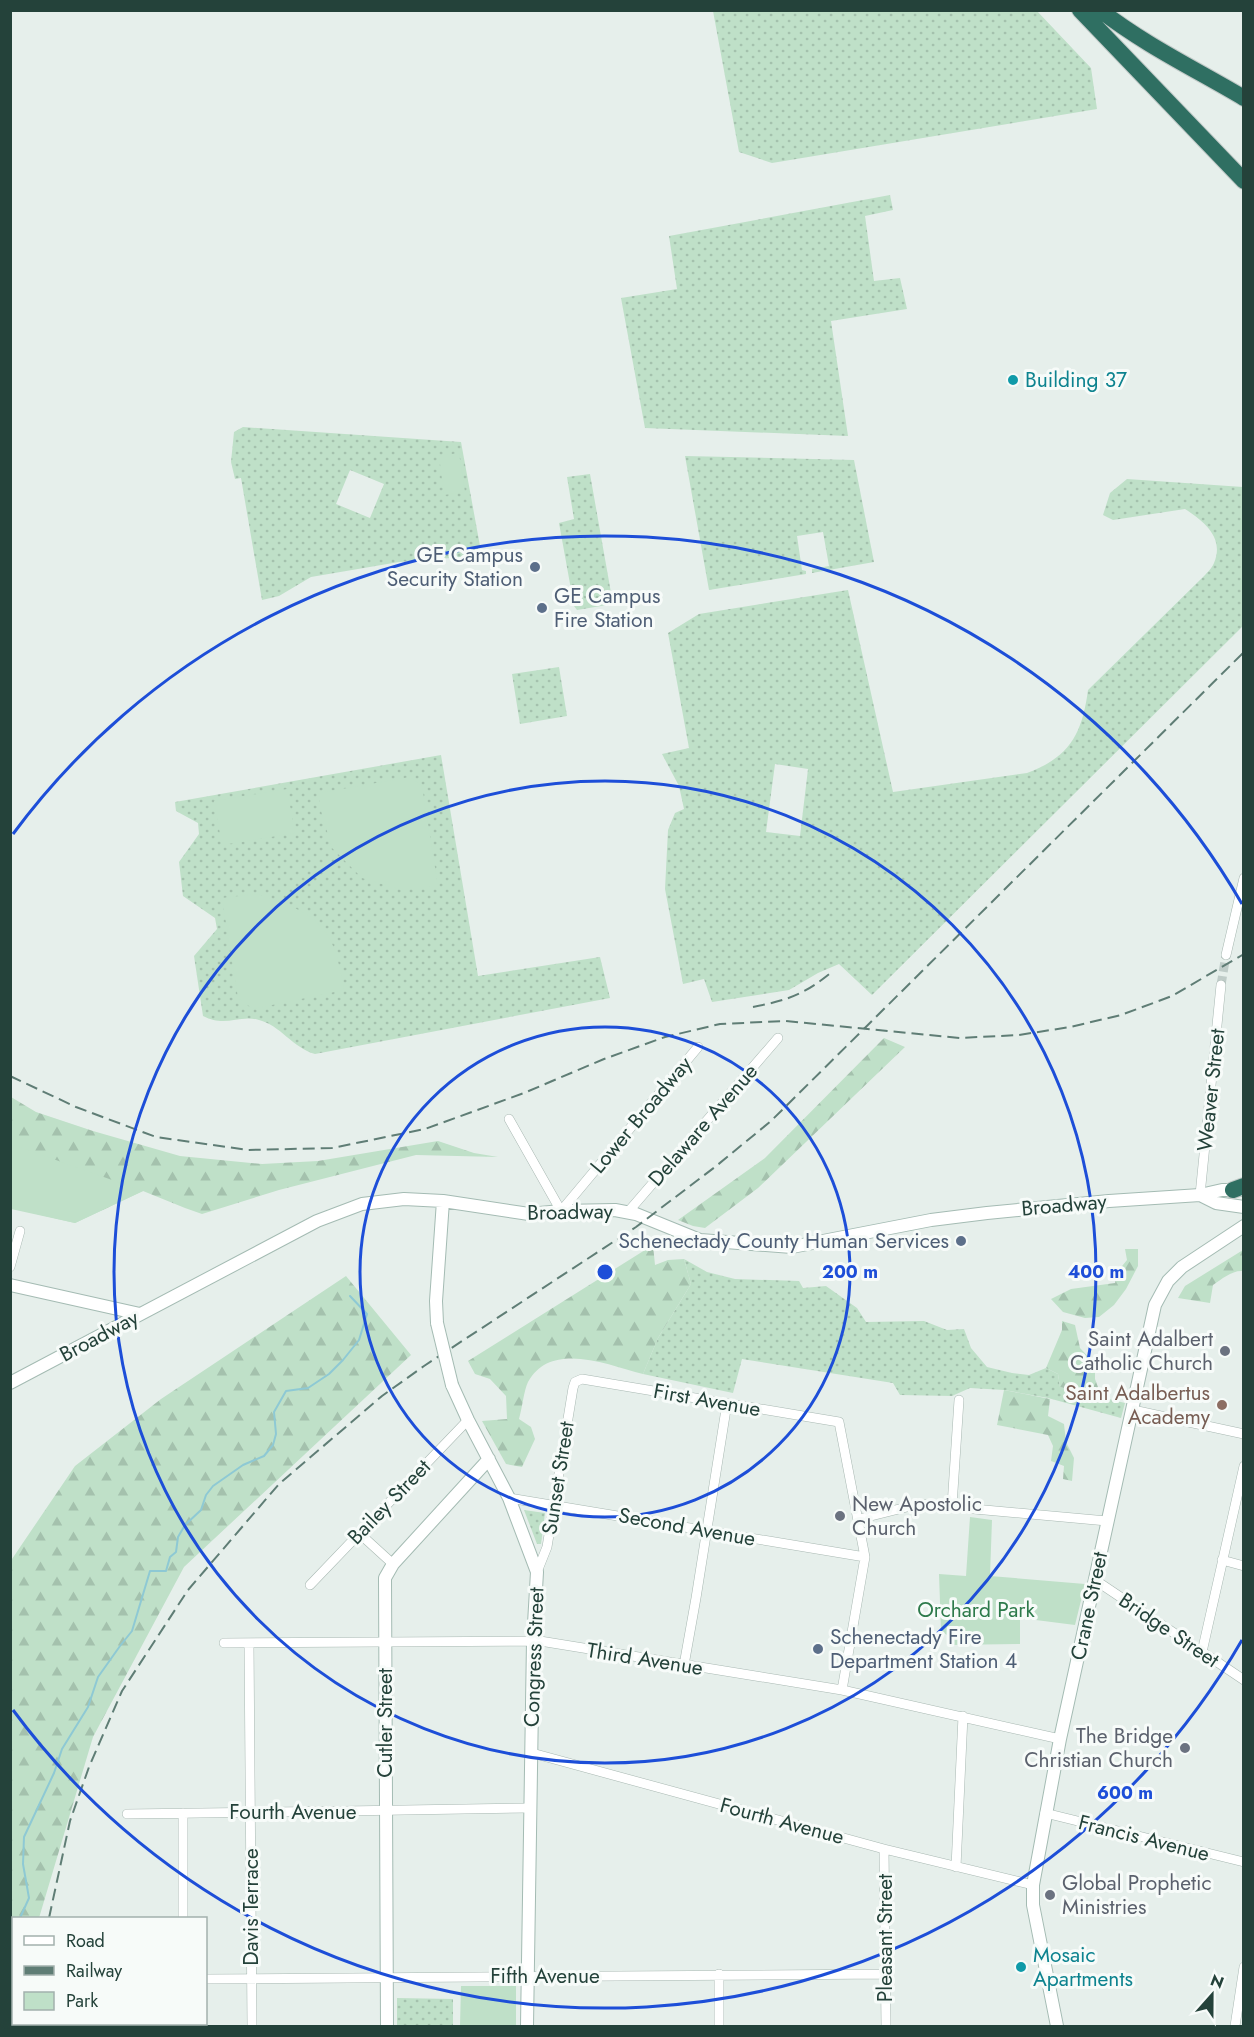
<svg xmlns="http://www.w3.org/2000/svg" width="1254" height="2037" font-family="Jost,sans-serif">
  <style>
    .grass { fill: url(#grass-dots); fill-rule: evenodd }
    .forest { fill: url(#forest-firs) }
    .park { fill: #bfe0c8 }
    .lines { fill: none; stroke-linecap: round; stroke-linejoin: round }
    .stream { stroke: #8ec9d4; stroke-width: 2 }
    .street-tunnel { stroke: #bfccc8; stroke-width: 9; stroke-dasharray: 9 4.5; stroke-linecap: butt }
    .street-casing { stroke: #a8b8b2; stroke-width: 10 }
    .secondary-casing { stroke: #a4bbb3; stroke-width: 14 }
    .highway-casing { stroke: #c2cac8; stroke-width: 18 }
    .street { stroke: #fff; stroke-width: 9 }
    .secondary { stroke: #fff; stroke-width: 12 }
    .highway { stroke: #2f6f62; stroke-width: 16 }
    .rail { stroke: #5f7d75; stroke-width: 2; stroke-dasharray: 12 6; stroke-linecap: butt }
    .secondary-bridge-casing { stroke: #a4bbb3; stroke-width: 14; stroke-linecap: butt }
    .secondary-bridge { stroke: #fff; stroke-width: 12 }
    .ring { fill: none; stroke: #1d4ed8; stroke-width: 3 }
    .culture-dot { fill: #0f9aa8; stroke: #f7fbf9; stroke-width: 2 }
    .service-dot { fill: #5c6f8a; stroke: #f7fbf9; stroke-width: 2 }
    .worship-dot { fill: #6b7280; stroke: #f7fbf9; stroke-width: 2 }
    .education-dot { fill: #8d6e63; stroke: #f7fbf9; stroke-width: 2 }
    .labels { text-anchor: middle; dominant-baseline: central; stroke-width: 6; stroke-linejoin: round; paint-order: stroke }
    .culture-label { font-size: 21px; fill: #0d838f; stroke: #f7fbf9; text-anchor: start }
    .service-label { font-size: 21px; fill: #4e5e75; stroke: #f7fbf9; text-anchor: end }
    .street-label { font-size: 21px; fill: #24423a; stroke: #f7fbf9 }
    .worship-label { font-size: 21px; fill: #5b616d; stroke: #f7fbf9; text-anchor: end }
    .education-label { font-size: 21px; fill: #785e54; stroke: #f7fbf9; text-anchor: end }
    .park-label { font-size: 21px; fill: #2d7a4b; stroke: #f7fbf9 }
    .centre { fill: #1d4ed8; stroke: #f7fbf9; stroke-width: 3 }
    .ring-label { font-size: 18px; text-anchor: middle; font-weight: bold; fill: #1d4ed8; stroke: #f7fbf9; stroke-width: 6; stroke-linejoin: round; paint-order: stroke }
  </style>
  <defs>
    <pattern id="grass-dots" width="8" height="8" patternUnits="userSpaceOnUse" patternTransform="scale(1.5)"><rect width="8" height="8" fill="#bfe0c8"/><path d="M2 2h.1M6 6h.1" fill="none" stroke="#a4c1ad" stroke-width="1.8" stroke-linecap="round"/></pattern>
    <pattern id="forest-firs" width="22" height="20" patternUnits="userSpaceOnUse" patternTransform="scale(1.5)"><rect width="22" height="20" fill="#bfe0c8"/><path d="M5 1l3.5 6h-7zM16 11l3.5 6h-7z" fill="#a4c1ad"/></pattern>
  </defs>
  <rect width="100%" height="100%" fill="#e6efeb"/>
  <!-- grass -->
  <path class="grass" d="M713,11H1037L1091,68L1097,109L772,163L739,152Z
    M890,195L893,210L865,216L874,281L900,278L907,309L831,321L848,436L645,428L621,298L677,289L669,236Z
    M243,427L461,442L480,546L475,553L464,557L399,562L311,577L279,596L262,600L241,478L235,479L231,462L234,432ZM350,470L384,484L370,518L336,504Z
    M685,456L854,460L874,562L812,573V569L829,566L823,532L797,536L802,570L806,571V574L709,590Z
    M590,474L613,604L577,610L574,606L559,523L574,519L567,477Z
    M1127,479L1243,487V626L872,995L839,964L818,973L789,990L712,1002L704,979L683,984L665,889L668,830L675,813L684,809L679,786L662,754L689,748L668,633L699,614L848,590L893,792L1027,773C1070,757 1082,734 1088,690L1202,578C1206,574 1212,568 1214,563C1225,537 1203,521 1185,509L1113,520L1103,515L1110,493ZM775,764L808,769L800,836L766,832Z
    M559,667L567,716L520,724L512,674Z
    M441,755L478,976L600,957L610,998L315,1054C293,1048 280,1025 259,1020C239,1014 226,1028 203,1016L194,956L217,929L215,918L183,896L179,862L199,834L198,823L176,811L175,802Z
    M684,1259L707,1272L735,1279L799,1281L803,1288L826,1286L857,1308L866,1322L924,1321L947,1330L964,1329L971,1348L987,1367L1012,1373L1029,1375L1046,1368L1058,1374L1060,1387L1125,1403L1121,1418L1048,1398L1004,1390L970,1388L952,1396L900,1395L893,1383L742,1359L733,1393L643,1374L658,1338L691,1284Z
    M524,1510L545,1513L541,1544H537Z
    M397,1998L453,1999V2026L397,2025Z"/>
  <!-- forest -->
  <path class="forest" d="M884,1038L905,1047L758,1188L705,1228L693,1226L678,1220L765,1158Z
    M11,1097L36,1112L93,1131L180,1156L262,1164L318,1161L438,1141L474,1153L498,1157L416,1155L279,1190L202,1214L185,1208L143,1191L75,1223L11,1208Z
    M653,1245L655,1265L668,1260L684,1259L691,1284L658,1338L643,1374C608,1365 551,1340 528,1382C524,1390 522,1409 519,1419L531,1427L535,1439L522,1467L506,1464L482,1421L507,1419L506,1396L490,1379L475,1374L468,1361Z
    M1125,1249H1138V1266L1126,1289L1114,1305L1099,1317L1085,1318L1063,1312L1051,1299L1071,1289L1115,1283L1118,1271L1127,1260Z
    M1243,1250V1271C1232,1270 1222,1279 1213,1285L1210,1303L1178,1298L1185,1286Z
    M346,1276L411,1355L184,1567L93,1737L39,1918H14V2024H26V2026H11V1559H12L75,1466L161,1399Z
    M1062,1321L1075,1325L1080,1348L1095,1364V1379L1102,1398L1060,1387L1058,1374L1046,1368L1062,1330Z
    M1004,1390L1050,1399L1048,1416L1064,1424L1066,1442L1074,1458L1072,1481L1063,1479L1064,1466L1051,1461L1053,1446L1048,1435L997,1425Z"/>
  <!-- park -->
  <path class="park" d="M459,453L465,492L444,495L439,456Z
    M410,777L422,786L438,886L402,890L362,878L332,848L321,811L319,793Z
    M287,789L295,833L222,845L214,801Z
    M257,894C319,914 334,925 344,990L253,1009L238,998L222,898Z
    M11,1144L143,1191L75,1223L11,1209Z
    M970,1517L992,1520L990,1576L1085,1584L1075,1625L1020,1618V1644L948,1645L947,1635L941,1631L939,1574L966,1576Z
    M461,1986H516V2026H460Z"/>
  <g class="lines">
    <!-- stream -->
    <path class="stream" d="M20,1918L29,1898L23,1864L24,1837L54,1773L62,1749L88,1707L98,1677L120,1646L132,1631L150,1571H166L170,1557L176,1552L178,1537L185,1525L201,1510L206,1495L213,1486L243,1465L264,1456L273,1445L276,1434L274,1412L286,1391L308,1388L329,1374L343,1360L359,1340L367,1314L350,1296
      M10,1940L14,1936"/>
    <!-- street-tunnel -->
    <path class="street-tunnel" d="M1221,985L1226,955"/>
    <!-- street casing -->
    <g class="street-casing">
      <path id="street" d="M1226,955L1244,878
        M509,1119L561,1211L698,1047
        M1200,1195L1221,985
        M628,1212L778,1038
        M10,1267L20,1231
        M1133,1410L1244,1434
        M509,1498L865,1557
        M952,1506L959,1400
        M859,1519L919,1504L1107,1521
        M359,1533L393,1564
        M1222,1560L1244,1566
        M537,1572L547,1547L573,1388L575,1382L582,1379L839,1422L865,1557L842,1690
        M1095,1580L1244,1680
        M310,1585L468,1420
        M224,1643L540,1641L842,1690L1060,1739
        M249,1643L252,2026
        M1202,1652L1244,1466
        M684,1665L696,1598L727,1403
        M532,1753L884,1849L1033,1885
        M183,1813V1918
        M1045,1813L1244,1862
        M127,1814C261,1812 396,1811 530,1808
        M884,1849L886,2026
        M956,1867L963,1716
        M719,1974V2026
        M206,1979L885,1974
        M116,2024V2026
        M183,2026V2024
        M1235,2026L1244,1967"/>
    </g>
    <!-- secondary casing -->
    <g class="secondary-casing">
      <path id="secondary" d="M1200,1195L1216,1203L1244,1207
        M10,1285L140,1314
        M437,1323L436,1301L443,1201
        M10,1383L317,1221L362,1204L404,1199L443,1201L529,1214L561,1211L615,1210L636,1214L700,1240L792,1247L931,1220L987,1213L1109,1201L1200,1195L1222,1190H1241
        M452,1385L468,1420L509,1498L537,1572L533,1641L527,2026
        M387,2026L385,1578L393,1564L489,1459
        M1057,2026L1033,1905V1885L1060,1739L1155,1305L1168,1281L1182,1267L1244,1226"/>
    </g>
    <!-- highway casing -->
    <g class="highway-casing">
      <path id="highway" d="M1080,10L1244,181
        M1100,10C1145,45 1195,69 1244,98
        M1233,1190L1244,1186"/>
    </g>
    <!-- street -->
    <use href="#street" class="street"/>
    <!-- secondary -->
    <use href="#secondary" class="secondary"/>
    <!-- highway -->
    <use href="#highway" class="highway"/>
    <!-- rail -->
    <path class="rail" d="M753,1007C789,1000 805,994 833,971
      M10,1076L76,1107L156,1137L248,1150L332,1148L425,1129L524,1093L604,1059L665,1037L720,1024L785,1021L960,1038L1019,1035L1070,1027L1121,1015L1172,996L1244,954
      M49,1918L70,1821L89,1767L122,1691L188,1590L279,1484L382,1396L424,1366L636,1227L715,1167L771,1121L1244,652
      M40,2024V2026"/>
    <!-- secondary-bridge casing -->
    <g class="secondary-bridge-casing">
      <path id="secondary-bridge" d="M437,1323L452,1385"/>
    </g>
    <!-- secondary-bridge -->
    <use href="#secondary-bridge" class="secondary-bridge"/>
  </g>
  <!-- distance rings -->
  <g class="ring">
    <circle cx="605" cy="1272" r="245"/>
    <circle cx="605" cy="1272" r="491"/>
    <path d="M1242 1640A736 736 0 0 1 13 1710M13 834A736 736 0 0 1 1242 904"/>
  </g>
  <!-- markers -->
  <g class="culture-dot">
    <circle cx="1013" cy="380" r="6"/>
    <circle cx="1021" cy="1967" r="6"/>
  </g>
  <g class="service-dot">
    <circle cx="535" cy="567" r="6"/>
    <circle cx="542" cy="608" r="6"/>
    <circle cx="961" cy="1241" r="6"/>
    <circle cx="818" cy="1649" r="6"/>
  </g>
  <g class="worship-dot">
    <circle cx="1225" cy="1351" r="6"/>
    <circle cx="840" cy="1516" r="6"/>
    <circle cx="1185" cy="1748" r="6"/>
    <circle cx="1050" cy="1895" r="6"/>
  </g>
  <circle class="education-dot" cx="1222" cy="1405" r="6"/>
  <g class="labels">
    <!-- culture labels -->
    <g class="culture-label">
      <text x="1025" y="380">Building 37</text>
      <text x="1033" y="1955">Mosaic<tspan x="1033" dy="24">Apartments</tspan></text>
    </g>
    <!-- service labels -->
    <g class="service-label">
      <text x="523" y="555">GE Campus<tspan x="523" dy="24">Security Station</tspan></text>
      <text x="554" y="596" text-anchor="start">GE Campus<tspan x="554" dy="24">Fire Station</tspan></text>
      <text x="949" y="1241">Schenectady County Human Services</text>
      <text x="830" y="1637" text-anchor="start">Schenectady Fire<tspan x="830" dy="24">Department Station 4</tspan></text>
    </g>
    <!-- street labels -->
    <g class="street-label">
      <text transform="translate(1211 1090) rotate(-84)">Weaver Street</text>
      <text transform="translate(641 1115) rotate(-50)">Lower Broadway</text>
      <text transform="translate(703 1125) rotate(-49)">Delaware Avenue</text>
      <text transform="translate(1064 1205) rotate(-5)">Broadway</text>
      <text transform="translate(570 1212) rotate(-1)">Broadway</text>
      <text transform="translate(99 1336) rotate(-28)">Broadway</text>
      <text transform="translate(707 1400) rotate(10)">First Avenue</text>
      <text transform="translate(558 1478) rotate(-81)">Sunset Street</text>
      <text transform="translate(389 1502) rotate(-46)">Bailey Street</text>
      <text transform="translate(687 1527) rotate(10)">Second Avenue</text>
      <text transform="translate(1089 1606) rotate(-78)">Crane Street</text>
      <text transform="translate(1169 1630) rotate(34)">Bridge Street</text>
      <text transform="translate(534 1657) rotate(-88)">Congress Street</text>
      <text transform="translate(645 1659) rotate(9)">Third Avenue</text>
      <text transform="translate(385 1723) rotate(-90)">Cutler Street</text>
      <text x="293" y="1812">Fourth Avenue</text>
      <text transform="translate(782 1821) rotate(15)">Fourth Avenue</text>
      <text transform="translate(1144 1838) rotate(14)">Francis Avenue</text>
      <text transform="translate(251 1907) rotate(-90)">Davis Terrace</text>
      <text transform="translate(885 1938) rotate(-90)">Pleasant Street</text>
      <text x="545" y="1976">Fifth Avenue</text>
    </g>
    <!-- worship labels -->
    <g class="worship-label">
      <text x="1213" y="1339">Saint Adalbert<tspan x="1213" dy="24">Catholic Church</tspan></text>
      <text x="852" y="1504" text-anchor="start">New Apostolic<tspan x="852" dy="24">Church</tspan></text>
      <text x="1173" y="1736">The Bridge<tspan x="1173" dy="24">Christian Church</tspan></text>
      <text x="1062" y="1883" text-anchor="start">Global Prophetic<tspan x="1062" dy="24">Ministries</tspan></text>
    </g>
    <!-- education labels -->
    <g class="education-label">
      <text x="1210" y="1393">Saint Adalbertus<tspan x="1210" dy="24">Academy</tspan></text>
    </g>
    <!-- park labels -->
    <g class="park-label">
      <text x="976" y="1610">Orchard Park</text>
    </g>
  </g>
  <circle cx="605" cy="1272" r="9" class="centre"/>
  <g class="ring-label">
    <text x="850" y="1278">200 m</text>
    <text x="1096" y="1278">400 m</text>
    <text x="1125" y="1799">600 m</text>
  </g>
  <!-- border -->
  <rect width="1254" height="2037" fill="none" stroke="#24423a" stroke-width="24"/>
  <!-- legend -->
  <rect x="12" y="1917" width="195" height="108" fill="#f7fbf9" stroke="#a3b1ad" stroke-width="1.5"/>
  <rect x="24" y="1936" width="30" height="9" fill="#ffffff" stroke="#a3b1ad" stroke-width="1.5"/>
  <text x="66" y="1947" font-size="18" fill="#24423a">Road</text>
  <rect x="24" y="1966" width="30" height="9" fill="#5f7d75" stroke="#a3b1ad" stroke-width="1.5"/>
  <text x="66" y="1977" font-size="18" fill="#24423a">Railway</text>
  <rect x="24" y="1992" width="30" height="18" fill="#bfe0c8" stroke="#a3b1ad" stroke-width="1.5"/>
  <text x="66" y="2007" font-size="18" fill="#24423a">Park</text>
  <!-- north arrow -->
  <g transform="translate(1212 1995) rotate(21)" stroke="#f7fbf9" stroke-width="4.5" paint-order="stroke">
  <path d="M0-4.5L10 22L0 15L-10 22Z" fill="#24423a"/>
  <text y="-9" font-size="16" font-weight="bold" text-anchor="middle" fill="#24423a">N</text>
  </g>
</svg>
